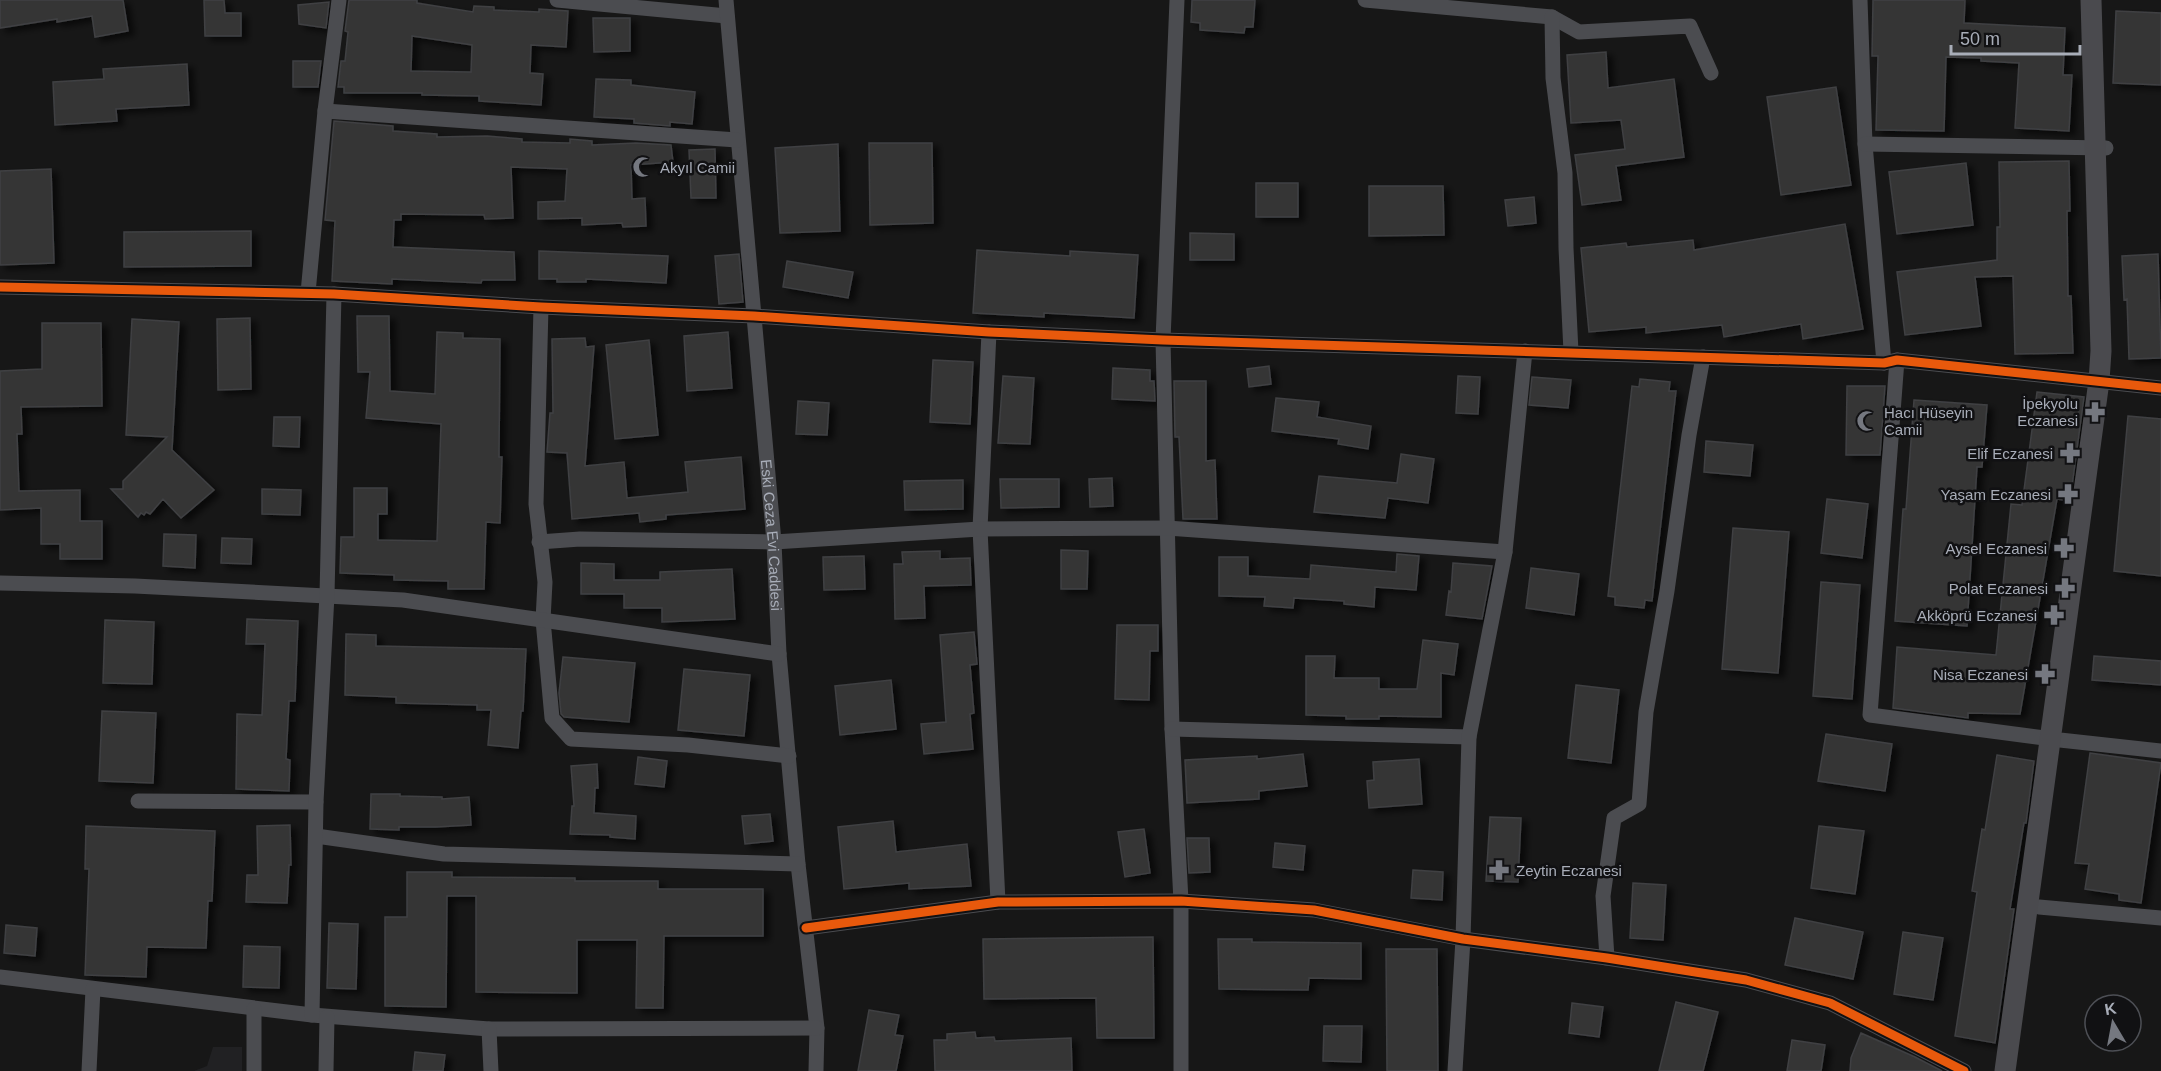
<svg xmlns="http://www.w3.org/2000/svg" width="2161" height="1071" font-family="Arial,sans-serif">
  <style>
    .built { fill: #212123 }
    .building { fill: #353536; stroke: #3f4043; stroke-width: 1.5; fill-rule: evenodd; filter: url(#shadow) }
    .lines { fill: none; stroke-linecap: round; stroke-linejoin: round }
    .street { stroke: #4b4c50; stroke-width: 15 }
    .secondary { stroke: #4a4a4e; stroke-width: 21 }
    .cycleway-casing { stroke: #111113; stroke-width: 13 }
    .cycleway { stroke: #e8590c; stroke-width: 9 }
    .labels { text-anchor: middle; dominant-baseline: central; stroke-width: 5; stroke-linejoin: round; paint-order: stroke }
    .poi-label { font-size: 15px; fill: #a8adb8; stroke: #111113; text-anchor: end }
    .street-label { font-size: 15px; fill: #a8adb8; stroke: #111113 }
  </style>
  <defs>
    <filter id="shadow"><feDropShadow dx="6" dy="4" stdDeviation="3" flood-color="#0009"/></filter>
  </defs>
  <rect width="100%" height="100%" fill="#171717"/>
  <!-- built -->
  <path class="built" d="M213,1047H242V1071H194L207,1066Z"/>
  <!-- building -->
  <path class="building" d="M0,0H123L128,31L95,37L92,16L57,22V19L0,28Z
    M204,0H224L225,13H241V36H205Z
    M349,0H417V3L473,12L474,6L494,7V10L539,12V9L568,11L566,47L531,45L530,73L543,74L541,105L479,101V96L422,95V93H344V87H338L341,61H345L348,32L345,31ZM412,36L472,45L471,72L411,71Z
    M1192,0H1255L1253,27H1245L1244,33L1200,30V23L1191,22Z
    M1873,0H1965L1964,23L2065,28L2063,75H2072L2069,131L2015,128L2019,63L1981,61V58L1946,57L1944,131L1876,130L1878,56H1872Z
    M329,2L326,28L299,24L298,5Z
    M2116,11L2161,13V85L2113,83Z
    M593,18H630V51L594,52Z
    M1606,52L1608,88L1674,79L1684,157L1616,166L1621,200L1582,205L1575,155L1625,149L1621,120L1571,123L1567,55Z
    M293,61H321L318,87H293Z
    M187,64L189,105L116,109L117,121L55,125L53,82L104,79L103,69Z
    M596,79L631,80V85L695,92L692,124L670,122V126L634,123V119L594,117Z
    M1836,87L1851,185L1781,195L1767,97Z
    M334,121L393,126V131L437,134V137L487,136L522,139V142L570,143V139L592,141V145L636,143L671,145L673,162L631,165L632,199L645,198L646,226L623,227L622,223L582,225V218L538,219V202L565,201L567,169L511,167L513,218L485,219L484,215L401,214V220H394L393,247L514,252L515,280H482L481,283L392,279V284L332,281L335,221L325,220Z
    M869,143H932L933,223L870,225Z
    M838,144L840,231L780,233L775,148Z
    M715,149L716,198H691L689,150Z
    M2069,161L2070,211H2067L2068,296H2071L2073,353L2015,354L2013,276L1975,277L1981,326L1905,335L1897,272L1997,260V227H2000L1999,162Z
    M1966,163L1973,225L1897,234L1889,172Z
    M51,169L54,263L0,265V171Z
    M1256,183H1298V217H1256Z
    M1369,186H1443L1444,235L1369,236Z
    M1534,197L1536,223L1508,226L1505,200Z
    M1845,224L1863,329L1803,339L1801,324L1724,337L1722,325L1646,333V327L1589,332L1581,248L1626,243L1627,247L1693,240L1694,250Z
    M251,231V266L124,267V232Z
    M1190,233L1234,234V260H1190Z
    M977,250L1070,256V251L1138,255L1134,318L1044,313V317L973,313Z
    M539,251L668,256L666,283L586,279V282H557V279H539Z
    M739,254L743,302L719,304L715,256Z
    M2158,254L2161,358L2129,359L2127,299L2124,300L2122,256Z
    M787,261L853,272L848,298L783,287Z
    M357,316H389L390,391L435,394L437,332L463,333V338L500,339L499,457H502L500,523L486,522L484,589H448V581L394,580V575L340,573L341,537H354V488H387V514H378V540L437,541L441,424L366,418L370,372H358Z
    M250,318L251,389L218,390L217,319Z
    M132,319L179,322L172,450L214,490L181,518L163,499L150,514L146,512L144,515L141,513L138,517L111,489H123V481L167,437L126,435Z
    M42,323H101L102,406L21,407L22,434H17L19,491L80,490V521H102V559H60V544H41V508L0,510V371L42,369Z
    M728,332L732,388L687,391L684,336Z
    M585,338L586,347L594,346L585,466L624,462L627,498L688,492L685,462L741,457L745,509L666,515V519L640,522L639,513L572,519L567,453L547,452L550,413H553L552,339Z
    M649,340L658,435L615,439L606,345Z
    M933,360L973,362L970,424L930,422Z
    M1269,366L1271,384L1249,387L1247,369Z
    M1113,368L1150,370V381H1154L1155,401L1112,399Z
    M1003,376L1034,378L1030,444L998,443Z
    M1458,376L1480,377L1478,414L1456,413Z
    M1532,377L1571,380L1568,408L1529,405Z
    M1640,379L1670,382L1669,391H1676L1652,601L1645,600L1644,608L1615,605V597L1608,596L1632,386L1639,387Z
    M1174,381H1206V461L1215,460L1217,519H1183L1179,437H1175Z
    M1847,386H1885L1880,455H1846Z
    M2037,392L2084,397L2070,501L2057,499L2020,714L1968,713V718L1893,708L1897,647L1996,655L2011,504L2022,505Z
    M1276,398L1319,402L1317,417L1371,426L1368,449L1338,444L1339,439L1272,431Z
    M1914,400L1987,405L1982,467H1977L1967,626L1895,621L1903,509H1906Z
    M798,401L829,403L827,435L796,434Z
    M2128,416L2161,419V576L2114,571Z
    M274,417H300L299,447L273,446Z
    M1706,441L1753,445L1750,476L1704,472Z
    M1401,454L1434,459L1428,503L1388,498L1385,518L1314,512L1319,476L1397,483Z
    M1112,478L1113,506L1090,507L1089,479Z
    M1000,479H1059V507L1001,508Z
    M963,480V509L905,510L904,481Z
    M262,489L301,490L300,515L262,514Z
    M1827,499L1868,504L1862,558L1821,553Z
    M1733,528L1789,532L1778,673L1722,669Z
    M164,534L196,535L195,568L163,566Z
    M222,538L252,539L251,564L221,563Z
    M1061,550L1088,551L1087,589H1061Z
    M940,551V559L970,558L971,585L924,586L925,618L895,619L894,564H903L902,552Z
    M1397,554L1419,556L1416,590L1375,587L1374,607L1344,604V601L1294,598L1293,608L1264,606L1265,597L1219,596V557H1248V576L1310,579L1311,565L1396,572Z
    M864,556L865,589L824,590L823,557Z
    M581,563L614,564V580H660V572L732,569L735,619L662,622V608H624V594H581Z
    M1453,563L1492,566L1482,619L1446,615L1449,591L1451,592Z
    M1531,568L1579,574L1574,615L1526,608Z
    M1821,582L1860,585L1852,699L1813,696Z
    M247,619L298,621L295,701H289L286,759L290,760L289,791L236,789L237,714L262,715L265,644H246Z
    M105,620L154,622L152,684L103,683Z
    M1117,625H1158V651H1150L1149,700L1115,699Z
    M974,632L977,664L970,665L974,713L970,714L973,749L924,754L921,724L946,722L940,635Z
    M346,634L376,635V646L526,649L523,711H521L518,748L488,745L491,710H477V705L396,703V697L345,695Z
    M1423,640L1458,644L1454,675L1441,673V717L1379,716V719H1346V716L1306,715V656H1335L1334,678H1379V689H1417Z
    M2094,656L2161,661V685L2092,680Z
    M563,657L635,663L629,722L564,717L561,714L559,693Z
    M684,669L750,675L744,736L678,730Z
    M891,680L896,729L840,735L835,686Z
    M1576,685L1619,690L1611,763L1568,758Z
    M102,711L156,713L153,783L99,781Z
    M1826,734L1892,744L1885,791L1818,781Z
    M2090,753L2161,763L2141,903L2119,900V894L2085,889L2089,864L2075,863Z
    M1303,754L1307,786L1259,791V799L1187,803L1185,760L1257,756V759Z
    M1997,755L2034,761L2026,823H2024L2010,909H2014L1995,1043L1955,1036L1977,892L1972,891L1982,829L1985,830Z
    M638,757L667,761L664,787L635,784Z
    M1419,759L1422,804L1369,808L1367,781L1374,780L1373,762Z
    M597,764L598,788H595L594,813L636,816L635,839L610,837V835L570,834L572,806H574L571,766Z
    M371,794H400V796L442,797V799L469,797L471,825L436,827H399V830L370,829Z
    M770,814L773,841L745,844L742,816Z
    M1490,817L1521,818L1518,882L1486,881Z
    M893,821L896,852L967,844L971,886L909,889V883L844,889L838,827Z
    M290,825L291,865H289L287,903L246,902L247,875H258L257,826Z
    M86,826L215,831L212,901H208L206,948L147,947L146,977L85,975L89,869H85Z
    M1819,826L1864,831L1855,894L1811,888Z
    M1144,829L1150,873L1125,877L1118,832Z
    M1187,838H1209L1210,872L1189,873Z
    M1275,843L1305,846L1303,870L1273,867Z
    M1413,870L1443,872L1442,900L1411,898Z
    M407,872H452V877L575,878V881H658V889H763V936H664L663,1008H636L637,940H577V993L476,992V896H447L446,1007L385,1006V917H407Z
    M1633,883L1666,885L1663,940L1630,938Z
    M1795,918L1863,932L1853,979L1785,965Z
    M329,923L358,924L356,989L327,988Z
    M6,925L37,928L35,956L4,953Z
    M1903,932L1943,938L1933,1000L1894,994Z
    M1153,937L1154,1038H1097L1096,998L984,999L983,939Z
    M1218,939H1252V942L1361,943V979L1309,978L1308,990L1219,989Z
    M244,946L280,947L279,988L243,987Z
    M1386,949H1437L1438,1071H1387Z
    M1676,1002L1718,1012L1703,1071H1659Z
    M1572,1003L1603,1007L1599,1037L1569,1033Z
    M869,1010L899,1015L895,1035L903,1036L896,1071H858Z
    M1324,1026H1362L1361,1062L1323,1061Z
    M975,1032L976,1038L994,1037L995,1041L1071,1038L1072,1071H935L934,1040H947V1034Z
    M1861,1033L1915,1057L1942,1071H1850L1851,1058Z
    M1792,1040L1825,1045L1821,1071H1787Z
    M415,1052L445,1055L443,1071H413Z"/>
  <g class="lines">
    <!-- street -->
    <g class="street">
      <path d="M557,0L727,16"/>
      <path id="s1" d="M726,0L774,542L779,654L798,864L817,1028L816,1071"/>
      <path d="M1177,0L1163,340L1172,729L1181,901V1071"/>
      <path d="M1365,0L1552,17L1579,32L1690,26L1711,73"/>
      <path d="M1860,0L1865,144L1884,363"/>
      <path d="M1552,17L1553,78L1565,173L1566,248L1571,352"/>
      <path d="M325,111L737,140"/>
      <path d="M1865,144L2106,148"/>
      <path d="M0,287L334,294L541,307L754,316L989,332L1163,340L1884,363L1897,360L2161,388"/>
      <path d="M308,293L325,111L339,0"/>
      <path d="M541,307L536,504L545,582L543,620L552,718L571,739L688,745L789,756"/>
      <path d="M989,332L980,529L998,902"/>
      <path d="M1897,360L1870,715L2060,740L2161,751"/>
      <path d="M539,542L580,539L774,542L980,529L1167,528L1505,552"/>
      <path d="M0,583L135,586L403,600L779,654"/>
      <path d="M1172,729L1469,737"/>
      <path d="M138,801L316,802"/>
      <path d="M316,836L444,854L798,864"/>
      <path d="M2039,907L2161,918"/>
      <path d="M806,928L998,902L1181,901L1314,910L1463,939L1607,958L1746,980L1830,1003L1964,1071"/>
      <path d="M1607,958L1603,896L1614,818L1639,804L1646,712L1667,591L1689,435L1703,357"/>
      <path d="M0,977L312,1015L489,1029L817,1028"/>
      <path d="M254,1009V1071"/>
      <path d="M312,1015L316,802L327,595L334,294"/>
      <path d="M489,1029L491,1071"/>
      <path d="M89,1071L93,989"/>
      <path d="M326,1071L327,1017"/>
      <path d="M1455,1071L1463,939L1469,737L1505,552L1525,351"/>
    </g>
    <!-- secondary -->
    <path class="secondary" d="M2005,1071L2099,381L2101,351L2091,0"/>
    <!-- cycleway casing -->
    <g class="cycleway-casing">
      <path id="cycleway" d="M0,287L334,294L541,307L754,316L989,332L1163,340L1884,363L1897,360L2161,388
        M806,928L998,902L1181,901L1314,910L1463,939L1607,958L1746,980L1830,1003L1964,1071"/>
    </g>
    <!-- cycleway -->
    <use href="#cycleway" class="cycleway"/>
  </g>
  <!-- icons -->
  <defs>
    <g id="mosque-bare" transform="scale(1.62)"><path d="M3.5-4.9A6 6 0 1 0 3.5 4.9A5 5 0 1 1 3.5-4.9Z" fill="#757880" stroke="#111113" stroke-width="2.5" paint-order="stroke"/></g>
    <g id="pharmacy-bare" transform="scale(1.62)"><path d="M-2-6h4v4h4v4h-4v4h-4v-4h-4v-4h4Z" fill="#757880" stroke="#111113" stroke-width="2.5" paint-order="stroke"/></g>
  </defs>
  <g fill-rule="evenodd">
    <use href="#mosque-bare" x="643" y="167"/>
    <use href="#pharmacy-bare" x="2095" y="412"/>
    <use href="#mosque-bare" x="1867" y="421"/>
    <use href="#pharmacy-bare" x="2070" y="453"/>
    <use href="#pharmacy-bare" x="2068" y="494"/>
    <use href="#pharmacy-bare" x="2064" y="548"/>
    <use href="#pharmacy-bare" x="2065" y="588"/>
    <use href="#pharmacy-bare" x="2054" y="615"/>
    <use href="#pharmacy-bare" x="2045" y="674"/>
    <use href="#pharmacy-bare" x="1499" y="870"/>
  </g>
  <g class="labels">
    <!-- poi labels -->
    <g class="poi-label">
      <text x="660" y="167" text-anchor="start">Akyıl Camii</text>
      <text x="2078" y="403">İpekyolu<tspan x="2078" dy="17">Eczanesi</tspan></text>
      <text x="1884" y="412" text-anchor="start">Hacı Hüseyin<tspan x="1884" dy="17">Camii</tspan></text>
      <text x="2053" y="453">Elif Eczanesi</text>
      <text x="2051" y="494">Yaşam Eczanesi</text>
      <text x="2047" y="548">Aysel Eczanesi</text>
      <text x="2048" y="588">Polat Eczanesi</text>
      <text x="2037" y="615">Akköprü Eczanesi</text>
      <text x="2028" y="674">Nisa Eczanesi</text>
      <text x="1516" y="870" text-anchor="start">Zeytin Eczanesi</text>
    </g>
    <!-- street labels -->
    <g class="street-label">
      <text stroke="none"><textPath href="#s1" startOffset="537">Eski Ceza Evi Caddesi</textPath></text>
    </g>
  </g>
  <!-- north arrow -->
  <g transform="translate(2113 1023) rotate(350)"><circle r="28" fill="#111113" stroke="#4d4f55" stroke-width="1.5"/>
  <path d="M0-4.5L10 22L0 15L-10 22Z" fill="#757880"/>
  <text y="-9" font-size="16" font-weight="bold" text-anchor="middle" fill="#a8adb8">K</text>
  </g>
  <!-- scale -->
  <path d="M1951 45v9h129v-9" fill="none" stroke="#a8adb8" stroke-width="3"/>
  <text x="1960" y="45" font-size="18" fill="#a8adb8" stroke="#111113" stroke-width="4.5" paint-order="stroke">50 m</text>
</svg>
